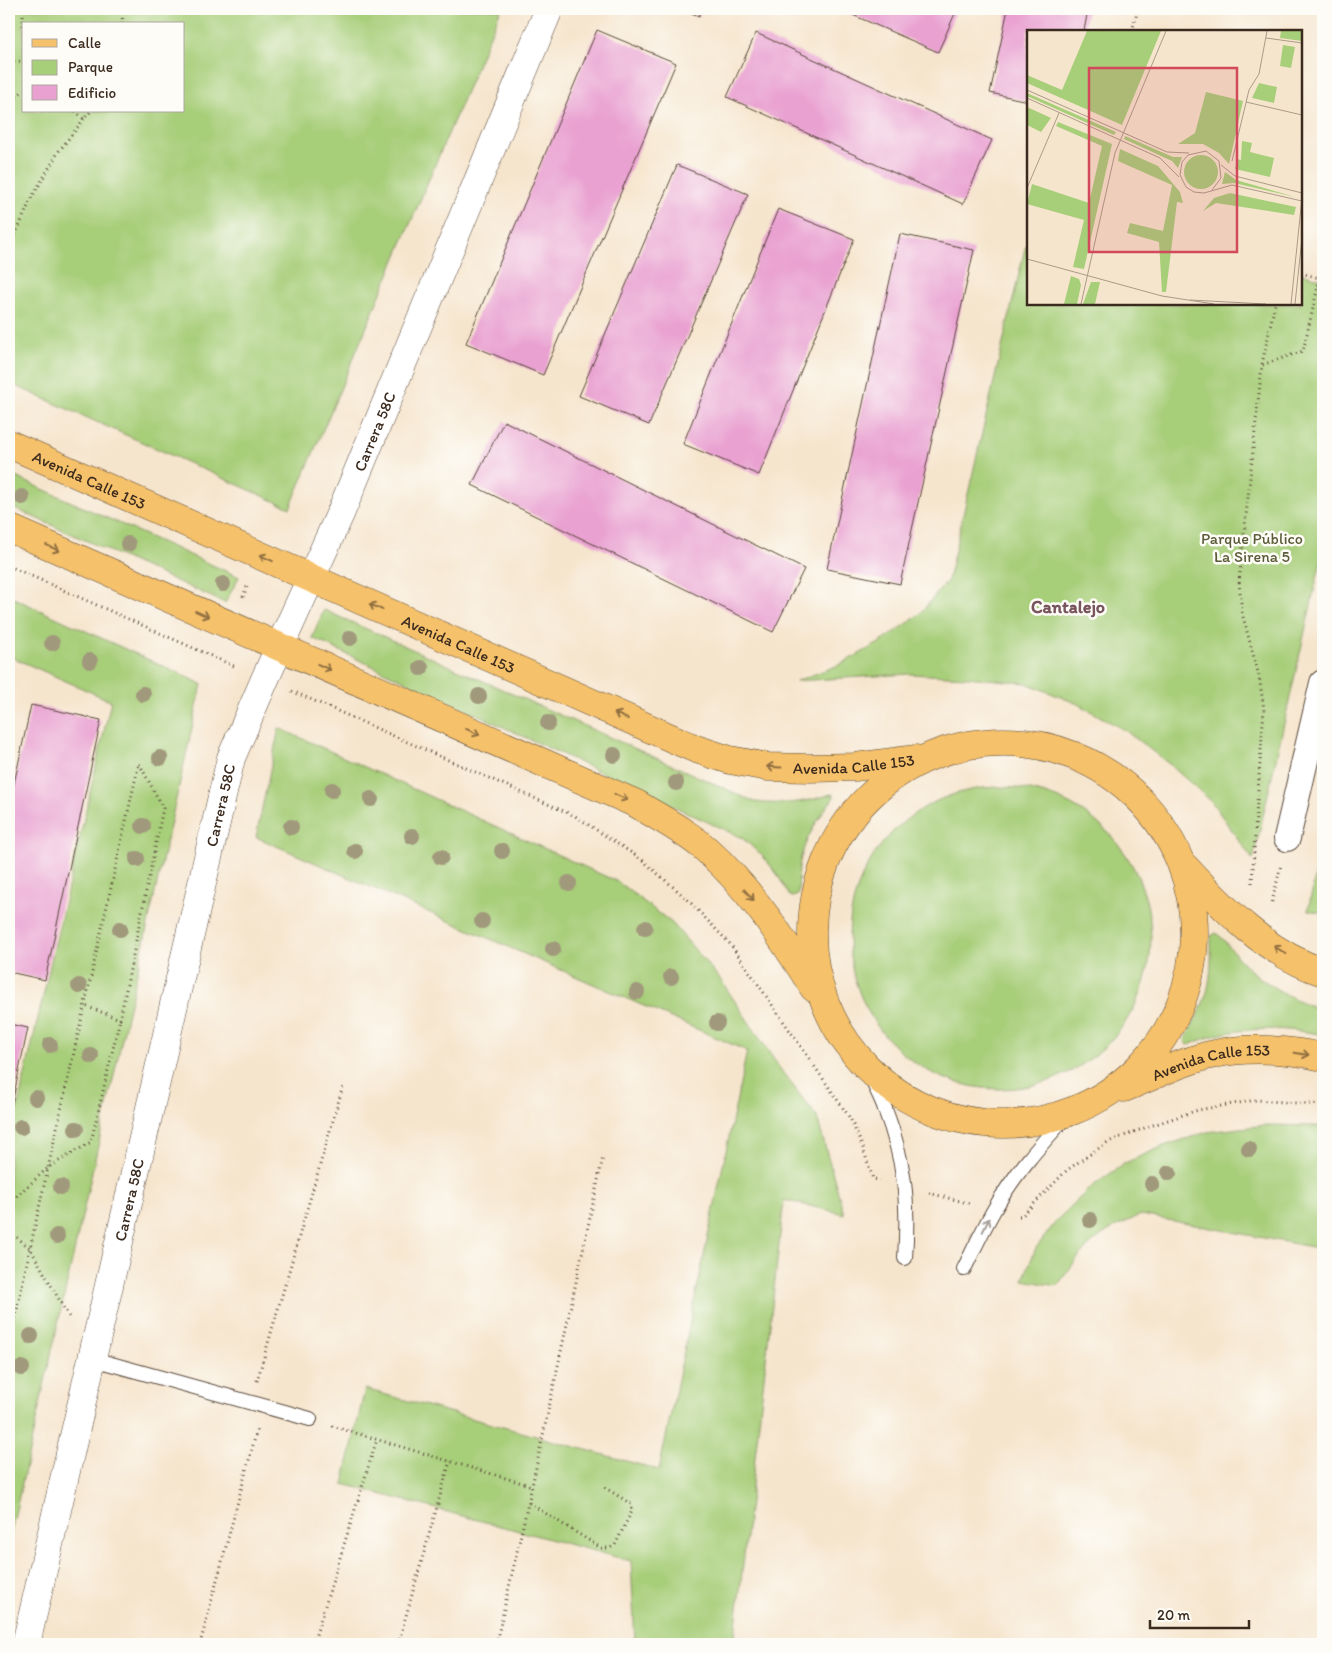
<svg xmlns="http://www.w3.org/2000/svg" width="1332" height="1653" font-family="Itim,sans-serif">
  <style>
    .green { fill: #a7ce79; stroke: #717c4c; fill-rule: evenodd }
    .building { fill: #e9a1d1 }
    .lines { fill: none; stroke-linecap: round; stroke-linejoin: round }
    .service-casing { stroke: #574638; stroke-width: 16 }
    .minor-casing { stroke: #574638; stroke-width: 28 }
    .tertiary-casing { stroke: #574638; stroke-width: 29 }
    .primary-casing { stroke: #574638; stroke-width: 29 }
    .path { stroke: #574638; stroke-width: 3; stroke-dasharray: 1 4; stroke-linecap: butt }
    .service { stroke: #fff; stroke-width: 14 }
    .minor { stroke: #fff; stroke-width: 26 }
    .tertiary { stroke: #fff; stroke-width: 28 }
    .primary { stroke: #f5c16b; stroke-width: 28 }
    .tree { fill: #a1997c }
    .oneway { stroke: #8f6e41 }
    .oneway2 { stroke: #a79f9a }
    .labels { text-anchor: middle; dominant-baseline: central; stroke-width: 5; stroke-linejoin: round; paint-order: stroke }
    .street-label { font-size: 16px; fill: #3b2a1e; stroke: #fdfcf7 }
    .park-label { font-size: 16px; fill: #5b5b39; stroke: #fdfcf7 }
    .neighbourhood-label { font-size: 18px; font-weight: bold; fill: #78545d; stroke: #fdfcf7 }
    .inset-road { fill: none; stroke: #ab9a87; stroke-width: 1 }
    .view { fill: #d1495b; fill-opacity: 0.15; stroke: #d1495b; stroke-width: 2.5 }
    .inset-edge { fill: none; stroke: #3b2a1e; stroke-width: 2.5 }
  </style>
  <rect width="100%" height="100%" fill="#fdfcf7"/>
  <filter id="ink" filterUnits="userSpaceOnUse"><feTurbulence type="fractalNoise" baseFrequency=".02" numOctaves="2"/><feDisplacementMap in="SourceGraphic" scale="10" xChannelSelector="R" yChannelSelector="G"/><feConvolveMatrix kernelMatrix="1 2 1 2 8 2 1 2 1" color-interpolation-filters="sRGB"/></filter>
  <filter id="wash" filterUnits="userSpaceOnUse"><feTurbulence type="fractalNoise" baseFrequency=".0096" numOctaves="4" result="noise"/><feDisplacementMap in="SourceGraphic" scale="20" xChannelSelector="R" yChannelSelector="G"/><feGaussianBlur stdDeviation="1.12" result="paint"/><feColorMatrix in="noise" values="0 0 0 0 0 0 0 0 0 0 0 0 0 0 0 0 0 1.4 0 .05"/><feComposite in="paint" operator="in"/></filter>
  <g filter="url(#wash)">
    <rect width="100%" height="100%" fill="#f6e5cd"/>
    <!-- green -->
    <path class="green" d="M9,9H501L290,508L9,383ZM24,24H184V111H24Z
      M1028,243V304H1301V273L1323,279V552L1253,860L1211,801L1169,764L1126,731L1078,704L1026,683L968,677L909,674L796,681L839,665L881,642L919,615L948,580L1025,248Z
      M9,474L239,577L225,603L9,506Z
      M9,596L202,684L9,1541V1144L111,701L9,656Z
      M324,610L755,802C781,805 807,803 831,794L834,795V797C818,819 803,840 799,867C798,877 799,886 798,895L792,897L789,895L777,874L762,855L742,838L312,638Z
      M279,728L618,882L672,923L720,979L783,1073L817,1117L844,1214L784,1200L734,1644H635L631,1561L343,1484L365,1389L659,1470L747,1051L256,837Z
      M849 938a151 151 0 1 1 302 0a151 151 0 1 1-302 0Z
      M1323,841V913L1308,910Z
      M1216,933C1226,940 1234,954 1242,962C1262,983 1296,1002 1323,1010V1035C1281,1026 1229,1026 1189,1045L1186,1044L1185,1039C1193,1024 1202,1008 1207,992C1212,974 1211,954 1211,936Z
      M1267,1125L1317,1126L1323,1127V1249L1141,1215C1126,1222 1111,1228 1098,1238C1082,1250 1069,1270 1057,1286L1023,1280L1036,1248L1058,1219L1090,1188L1125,1163L1164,1146L1207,1132Z"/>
    <g id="blocks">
      <!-- building -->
      <path class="building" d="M681,9H702L699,16Z
        M839,9H957L938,52Z
        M1008,9H1088L1084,31H1028V101L990,93Z
        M597,30L676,63L543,375L466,343Z
        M756,33L992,140L963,204L727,97Z
        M677,165L748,194L649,425L579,396Z
        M778,209L854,239L759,475L683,444Z
        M900,234L974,250L900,584L827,569Z
        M504,421L804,569L773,632L472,485Z
        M31,705L101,720L45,980L9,972V807Z
        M9,1024L28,1028L10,1113H9Z"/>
    </g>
  </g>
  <g filter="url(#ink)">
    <use href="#blocks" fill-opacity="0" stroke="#574638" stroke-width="1"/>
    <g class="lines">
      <!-- service casing -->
      <g class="service-casing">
        <path id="service" d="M867,1070C873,1083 881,1096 885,1109C905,1162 909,1202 905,1258
          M964,1269C974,1249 983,1229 994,1210C1014,1174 1042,1143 1070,1112
          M93,1359L310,1419"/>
      </g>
      <!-- minor casing -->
      <g class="minor-casing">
        <path id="minor" d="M1287,838L1323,683"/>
      </g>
      <!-- tertiary casing -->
      <g class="tertiary-casing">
        <g id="tertiary">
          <path id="s1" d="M26,1644L231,758L265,679L341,512L549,9"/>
        </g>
      </g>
      <!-- primary casing -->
      <g class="primary-casing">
        <g id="primary">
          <path id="s2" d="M9,444L696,749L730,760L768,767L809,768L855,767L916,759"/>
          <path d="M9,528L637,804C661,819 687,832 708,851C752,891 782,938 814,988"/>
          <circle cx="1003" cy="933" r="191"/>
          <path d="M1185,867C1224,909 1267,954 1323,972"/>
          <path id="s3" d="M1124,1088C1154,1076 1184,1060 1215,1054C1248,1046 1291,1050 1323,1057"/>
        </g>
      </g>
      <!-- path -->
      <path class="path" d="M122,24L123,9
        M1132,31L1138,9
        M9,62L24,61L23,9
        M9,103L24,90
        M75,111L84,119L91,111
        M9,249L32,197L59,151L84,119
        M1301,273L1323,279
        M1262,364L1275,304
        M9,566L236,667
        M243,597L248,584
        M292,691L575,816L641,859L687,899L731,945L850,1118L863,1148L873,1179L880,1180
        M1255,830L1264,709L1259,676L1242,613L1239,582L1262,365L1303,351L1320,278
        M1252,883L1255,836
        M1272,902L1281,865
        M929,1193L972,1204
        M9,1203L49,1167L91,1142L120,1019
        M1019,1216H1022L1067,1170L1108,1142L1150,1126L1198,1110L1256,1100L1323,1105
        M9,1231L30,1248L69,1317
        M9,1348L30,1248L139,763L163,808L120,1019L85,1006
        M257,1381L343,1086
        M332,1426L532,1486
        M529,1503L601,1548H610L615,1545L632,1511L631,1504L604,1487
        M200,1644L257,1430
        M313,1644L377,1439
        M398,1644L450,1461
        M496,1644L532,1486L603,1157"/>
      <!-- service -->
      <use href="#service" class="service"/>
      <!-- minor -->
      <use href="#minor" class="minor"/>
      <!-- tertiary -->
      <use href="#tertiary" class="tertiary"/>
      <!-- primary -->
      <use href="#primary" class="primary"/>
    </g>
    <!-- trees -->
    <g class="tree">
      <circle cx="22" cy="497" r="8"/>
      <circle cx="128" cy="544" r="8"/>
      <circle cx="223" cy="584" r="8"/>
      <circle cx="350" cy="638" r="8"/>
      <circle cx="52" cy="643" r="8"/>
      <circle cx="90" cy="661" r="8"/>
      <circle cx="421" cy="668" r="8"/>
      <circle cx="143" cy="694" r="8"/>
      <circle cx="479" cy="696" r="8"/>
      <circle cx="548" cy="723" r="8"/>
      <circle cx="614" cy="755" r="8"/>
      <circle cx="160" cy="758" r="8"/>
      <circle cx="676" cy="783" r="8"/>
      <circle cx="332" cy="790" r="8"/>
      <circle cx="371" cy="799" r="8"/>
      <circle cx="143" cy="826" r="8"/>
      <circle cx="291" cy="827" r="8"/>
      <circle cx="412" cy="836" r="8"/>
      <circle cx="355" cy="851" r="8"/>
      <circle cx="502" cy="851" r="8"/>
      <circle cx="441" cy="857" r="8"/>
      <circle cx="137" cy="859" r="8"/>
      <circle cx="569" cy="883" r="8"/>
      <circle cx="482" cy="921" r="8"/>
      <circle cx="645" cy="928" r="8"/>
      <circle cx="120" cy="929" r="8"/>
      <circle cx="553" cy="949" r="8"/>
      <circle cx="671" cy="977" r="8"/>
      <circle cx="79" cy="986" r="8"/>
      <circle cx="637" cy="992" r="8"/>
      <circle cx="717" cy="1023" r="8"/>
      <circle cx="50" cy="1045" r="8"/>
      <circle cx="91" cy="1056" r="8"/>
      <circle cx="36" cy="1098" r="8"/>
      <circle cx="21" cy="1127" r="8"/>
      <circle cx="76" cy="1129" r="8"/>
      <circle cx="1249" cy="1149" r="8"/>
      <circle cx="1169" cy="1173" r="8"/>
      <circle cx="1152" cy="1184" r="8"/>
      <circle cx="61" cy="1187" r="8"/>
      <circle cx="1090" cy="1220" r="8"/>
      <circle cx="57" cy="1236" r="8"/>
      <circle cx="31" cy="1336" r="8"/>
      <circle cx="22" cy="1368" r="8"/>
    </g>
    <!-- one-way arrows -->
    <defs><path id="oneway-shaft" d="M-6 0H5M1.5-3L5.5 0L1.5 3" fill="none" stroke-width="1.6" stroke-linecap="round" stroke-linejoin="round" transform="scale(1.25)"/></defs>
    <g class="oneway">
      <use href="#oneway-shaft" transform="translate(53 548) rotate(24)"/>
      <use href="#oneway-shaft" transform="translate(266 558) rotate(-156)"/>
      <use href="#oneway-shaft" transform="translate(376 607) rotate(-156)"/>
      <use href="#oneway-shaft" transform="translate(202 614) rotate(24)"/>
      <use href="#oneway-shaft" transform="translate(324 667) rotate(24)"/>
      <use href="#oneway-shaft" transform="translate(621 716) rotate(-156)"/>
      <use href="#oneway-shaft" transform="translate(473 732) rotate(24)"/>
      <use href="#oneway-shaft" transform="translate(774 767) rotate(-177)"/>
      <use href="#oneway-shaft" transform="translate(621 797) rotate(24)"/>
      <use href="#oneway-shaft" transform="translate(749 895) rotate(49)"/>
      <use href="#oneway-shaft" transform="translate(1280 950) rotate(-148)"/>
      <use href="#oneway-shaft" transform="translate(1302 1054) rotate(9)"/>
    </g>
    <use class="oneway2" href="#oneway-shaft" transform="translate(986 1225) rotate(-64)"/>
  </g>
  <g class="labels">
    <!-- street labels -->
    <g class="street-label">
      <text stroke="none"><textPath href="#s1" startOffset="1266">Carrera 58C</textPath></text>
      <text stroke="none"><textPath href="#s2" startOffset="88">Avenida Calle 153</textPath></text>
      <text stroke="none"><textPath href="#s2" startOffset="492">Avenida Calle 153</textPath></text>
      <text stroke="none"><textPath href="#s2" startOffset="912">Avenida Calle 153</textPath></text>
      <text stroke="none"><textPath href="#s1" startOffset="861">Carrera 58C</textPath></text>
      <text stroke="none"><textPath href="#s3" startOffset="92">Avenida Calle 153</textPath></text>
      <text stroke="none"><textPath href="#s1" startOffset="456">Carrera 58C</textPath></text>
    </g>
    <!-- park labels -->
    <g class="park-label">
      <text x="1252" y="538">Parque Público<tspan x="1252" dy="18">La Sirena 5</tspan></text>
    </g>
    <!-- neighbourhood labels -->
    <g class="neighbourhood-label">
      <text x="1068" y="607">Cantalejo</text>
    </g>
  </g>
  <!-- overview -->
  <g transform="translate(1027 30)">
    <rect width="275" height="275" fill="#f6e5cd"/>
    <path d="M60,1H134L95,95L0,53V45L35,60ZM254,1H275V11L253,8ZM256,15L268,17L264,38L253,36ZM232,53L250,57L247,73L225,68ZM179,62L216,71L202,134L192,123L176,114H151L168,103ZM0,63L89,102L87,105L0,66ZM0,77L24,88L14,102L0,95ZM31,92L85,114L57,239L46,237L57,190L0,174L5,154L62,173L75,116L29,96ZM98,106L146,127H155L151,138L145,131L97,109ZM215,111L225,113L223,122L247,128L243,147L208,139L210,129L214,130ZM93,119L131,136L153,162L156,173L150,172L139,262H135L132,212L100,203L103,193L136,201L145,155L91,131ZM157 142a17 17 0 1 1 34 0a17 17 0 1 1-34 0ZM198,142L209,150L268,167L207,153L195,154ZM203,163L269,177L267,185L189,173L176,181L187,168ZM44,246L52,249L54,255L50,274H37ZM64,252H73L68,274H56Z" fill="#a7ce79"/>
    <path class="inset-road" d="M239,8L275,13M0,60L140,122L162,123M0,68L133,128L152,147M219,72L275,85M205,131L222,60L232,44L240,1M194,135L208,146L275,163M0,158L32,83M185,160L194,148L192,131L179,121L161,125L155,132L153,145L159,157L167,162L177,163L205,155L275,171M0,229L135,266L187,274M163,270L239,274M54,274L88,123L139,1M264,274L275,168M268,274L275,208"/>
    <path class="view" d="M62,38H210V222H62Z"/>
    <rect width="275" height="275" class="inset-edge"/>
  </g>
  <!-- margin -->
  <rect width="1332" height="1653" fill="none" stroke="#fdfcf7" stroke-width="30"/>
  <!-- legend -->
  <rect x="22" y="22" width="162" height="90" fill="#fdfcf7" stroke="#afa8a0"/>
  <rect x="32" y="39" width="25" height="8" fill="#f5c16b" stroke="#afa8a0"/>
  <text x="68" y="48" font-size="15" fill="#3b2a1e">Calle</text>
  <rect x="32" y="60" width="25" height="15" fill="#a7ce79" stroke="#afa8a0"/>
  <text x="68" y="72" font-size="15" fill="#3b2a1e">Parque</text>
  <rect x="32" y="85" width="25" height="15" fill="#e9a1d1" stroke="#afa8a0"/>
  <text x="68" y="98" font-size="15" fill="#3b2a1e">Edificio</text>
  <!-- scale -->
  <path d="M1150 1620v8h99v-8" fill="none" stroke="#3b2a1e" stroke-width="2.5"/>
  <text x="1157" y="1620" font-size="15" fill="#3b2a1e" stroke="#fdfcf7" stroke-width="4" paint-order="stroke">20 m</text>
</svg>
